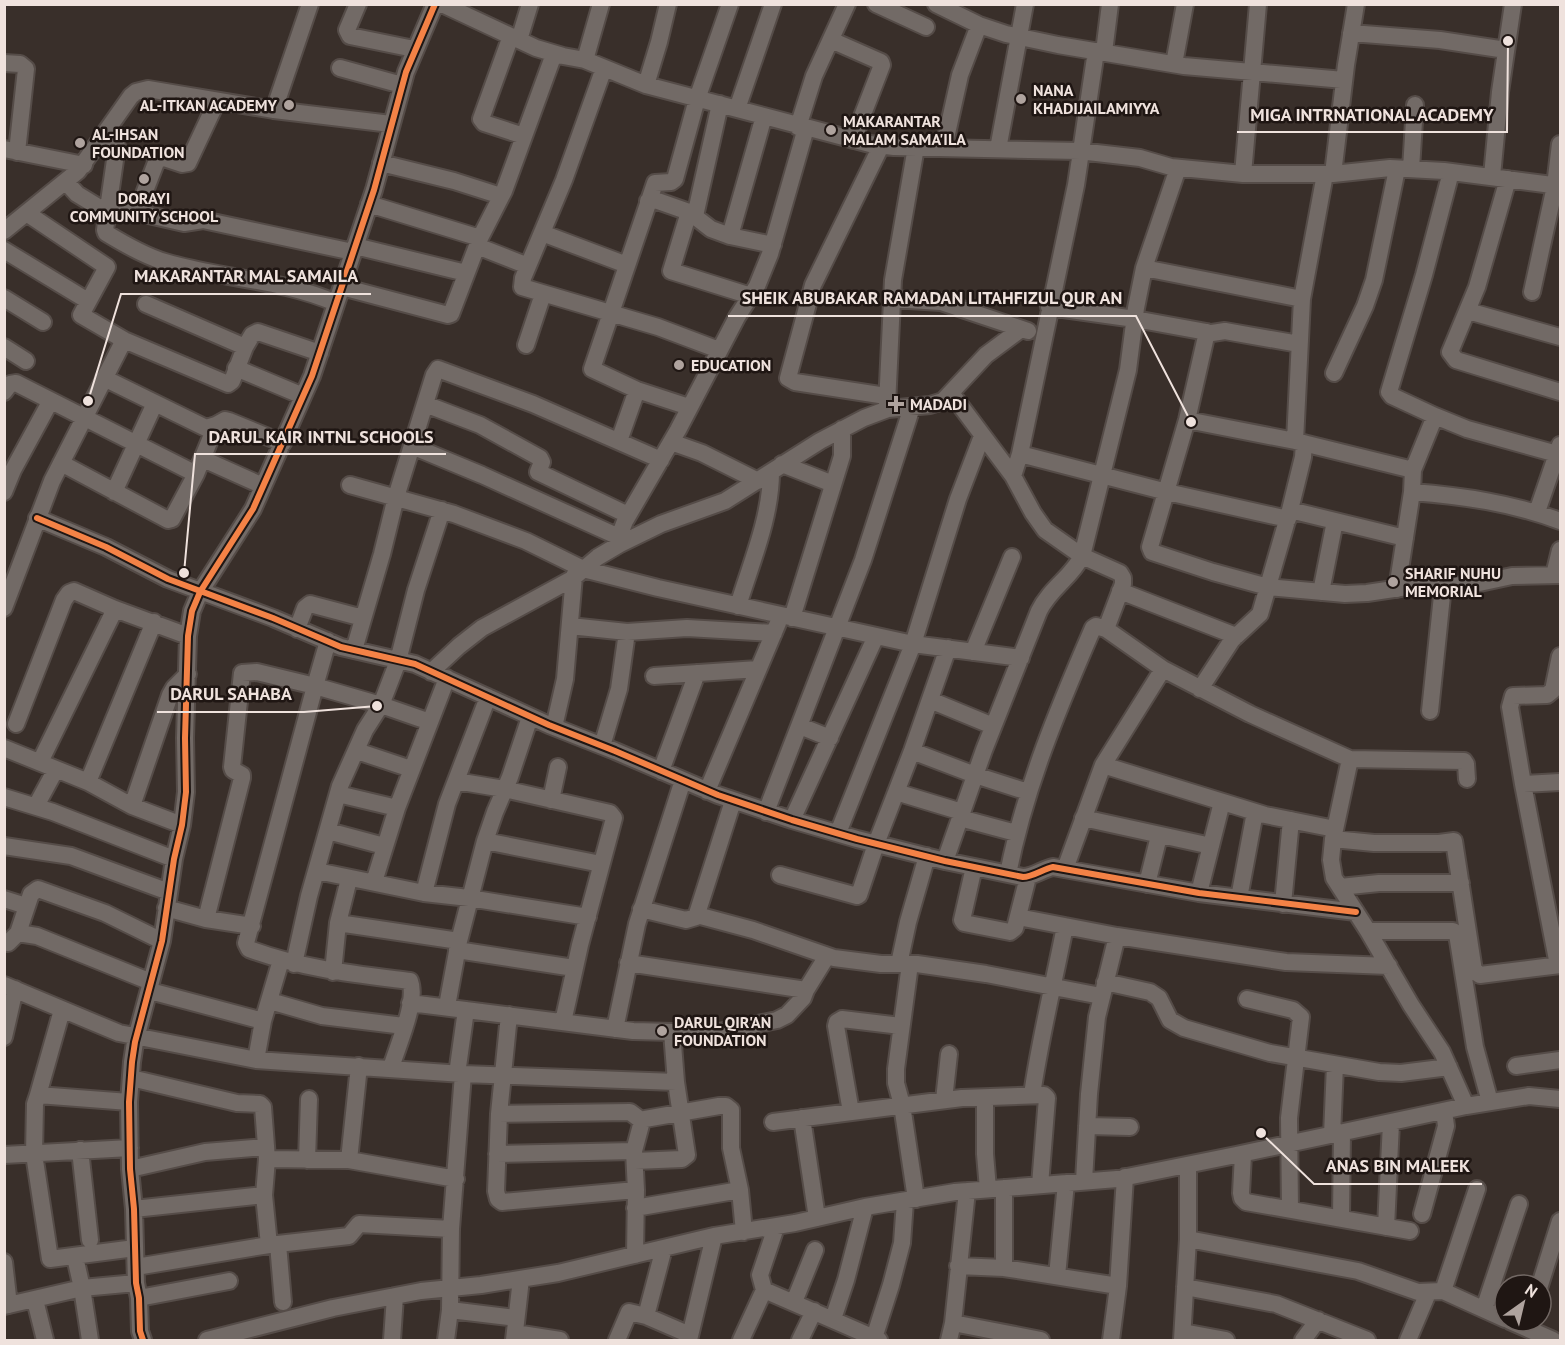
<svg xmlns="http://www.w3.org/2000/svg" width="1565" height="1345" font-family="'PT Sans',sans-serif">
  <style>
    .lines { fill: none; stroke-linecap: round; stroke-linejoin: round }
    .minor-casing { stroke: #554c48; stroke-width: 20 }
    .minor { stroke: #726a66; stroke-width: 16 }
    .cycleway-casing { stroke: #1f1613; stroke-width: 10 }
    .cycleway { stroke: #f48246; stroke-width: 6 }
    .poi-dot { fill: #afa39e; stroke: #1f1613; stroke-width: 2 }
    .labels { text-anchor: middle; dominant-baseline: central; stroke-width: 5; stroke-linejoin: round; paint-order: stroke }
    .poi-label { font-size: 16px; font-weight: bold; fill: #efe2dd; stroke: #1f1613; text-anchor: start }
    .leader { fill: none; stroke: #efe2dd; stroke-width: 2 }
    .callout-dot { fill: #efe2dd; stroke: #1f1613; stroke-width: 2 }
    .callout-label { font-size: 18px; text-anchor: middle; font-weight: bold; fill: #efe2dd; stroke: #1f1613; stroke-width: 5; stroke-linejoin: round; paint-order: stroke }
  </style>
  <rect width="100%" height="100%" fill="#392f2a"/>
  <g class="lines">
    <!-- minor casing -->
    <g class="minor-casing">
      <path id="minor" d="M358,4L347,30L350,36L414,49
        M442,4L536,48L563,56L585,60L646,85L870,144L894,147L1079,151L1140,158L1171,167L1243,174H1333L1390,168L1444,171L1560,186
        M876,4L926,27
        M936,4L979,25L1006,34L1058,45L1184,66L1344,80
        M1351,33L1440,40L1506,50
        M511,36L481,119L484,123L524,136
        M519,40L530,4
        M831,40L881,62L882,65L853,140
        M1104,52L1110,4
        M585,60L601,4
        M4,63L20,64L26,69L17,152
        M1174,64L1185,4
        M340,68L402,85
        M604,68L564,180L523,278L522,287L658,327L719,350
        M646,85L659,42L668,4
        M737,109L773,4
        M274,110L310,4
        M798,127L814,76L847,4
        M106,133L117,146L105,230L106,233C124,244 145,256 165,262C221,279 281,279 336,303
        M881,146L813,285L788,378L795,382L886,396
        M944,147L960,75L979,25
        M4,149L84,165
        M998,149L1025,4
        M381,163L454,181L501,196
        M1411,169L1415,105
        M1451,172L1424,275L1389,392L1392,396L1435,416L1467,429L1557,454
        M1243,174L1258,4
        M1333,174L1346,65L1356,4
        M1492,176L1500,92L1513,4
        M1508,179L1477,287L1450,352L1456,360L1560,392
        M66,182L77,194L108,213
        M648,201L655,200L689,212L711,229L730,236L773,245
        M369,204L480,238
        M109,206L184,223L203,220L353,252
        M137,212L157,160L161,157L182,164L188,163L217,101
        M689,212L671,271L751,296
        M28,214L107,267L81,315L124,340L228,384L232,381L245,347
        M695,216L720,104
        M4,231L78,171L131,96L136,92L148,89L274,110L391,124
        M542,233L627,265
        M730,236L764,116
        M355,246L466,273
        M477,246L528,266
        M4,250L88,301
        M1144,268L1302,299
        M342,287L448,315L451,314L480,238L504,191L554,54
        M1532,292L1555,186L1560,144
        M4,298L43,322
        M892,299L941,302L1028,331
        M146,304L245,347L252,335L258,332L320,353
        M1049,307L1135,319L1212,333L1225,331L1299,344
        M1468,311L1560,337
        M1207,332L1187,420L1150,547L1152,552L1213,572L1268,587L1345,594L1367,593L1407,587L1470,585L1512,576L1560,575
        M526,345L543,294
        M4,347L26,361
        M236,368L303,396
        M1334,373L1365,306L1374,280L1397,169
        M104,378L206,428L216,425L225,420L229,421L283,443
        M4,392L10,384L16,383L196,474
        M951,393L1013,476L1033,513L1045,530L1082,556L1120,573L1123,578V584L1106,629
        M425,404L480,425L540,458L542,462L538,472L628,515
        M887,405L893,280L916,147
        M689,407L637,390L592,369L655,183L671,182L675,179L697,99L730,4
        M1187,420L1295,441L1413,470
        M619,441L637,390
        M1295,441L1302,299L1325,174
        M671,442L702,453L758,481
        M412,446L482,475L619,537
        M1020,454L1167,492L1288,519
        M203,459L263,486
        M61,463L168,520L172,519L196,474L216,425
        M782,464L833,484
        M1013,476L1020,454L1076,185L1096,51
        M350,485L454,514L526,541L583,569L658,588L913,644L1021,658
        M4,492L13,470L50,402
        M114,492L155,403
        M1412,492C1463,496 1512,503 1560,521
        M1290,510L1405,538
        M1537,512L1560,445
        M37,518L106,547L168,579L273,618L341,647L415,664L549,725L615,751L718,795L792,820L857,839L945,861L1023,877C1033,877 1043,869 1053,867L1199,893L1356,912
        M615,547L625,521L678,430L737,317L757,286L770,254L806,128
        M1554,575L1560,550
        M1397,589L1412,492L1413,470L1435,416
        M1120,591L1236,636
        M1321,592L1335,521
        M738,606C751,563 771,517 771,472
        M4,608L52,481L124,340
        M792,618L842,456V429
        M570,626L627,632L687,628L774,633
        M297,629L305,608L310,604L363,618
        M354,650L382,554L396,497L434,375L438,369L533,404L661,460
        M973,652L1012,557
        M431,672L459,646L482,628L572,579L598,557L620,544L661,524L725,501L820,441L864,418L888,409L930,405L943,401L986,355L1021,329
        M654,676L758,669
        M1200,689L1232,640L1260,614L1290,510L1303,457L1304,443
        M930,700L993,726
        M1430,711L1443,586
        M16,724L64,600L69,593L74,591L115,609L188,636
        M800,726L830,738
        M554,727L565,679L574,576
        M602,746L619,689L627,632
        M4,748L88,782L132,806L182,825
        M357,751L411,769
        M912,751L975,775L1028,792
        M1350,759L1333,839L1331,860L1334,878L1368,931L1411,1005L1442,1052L1466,1106
        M40,762L115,609
        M1103,765L1265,815L1335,829
        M661,771L697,673
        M456,781L504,789L610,813L614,818L580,945L563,1022
        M88,782L154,622
        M1523,784L1560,782
        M707,791L778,623
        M896,792L962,812
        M338,794L397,808
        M4,797L53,812L174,859
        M551,800L558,767
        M36,806L56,769
        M132,806L170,695L174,688L188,674
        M766,812L863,560L912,407
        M960,818L1016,833
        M1083,818L1211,846
        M792,820L876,636
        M328,831L384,846
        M838,833L913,644L958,499L982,436
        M1333,839L1374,843H1439L1454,841L1474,971L1480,975L1560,965
        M485,841L601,864
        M4,846L71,856L169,892
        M945,861L984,750L1039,611C1051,587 1071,578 1082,556L1128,370L1136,308L1144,268L1178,168
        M974,867L962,920L964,923L1010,932L1015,928L1028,877
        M1065,869L1103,765L1163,669
        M317,871L424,893L469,898L588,917
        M1008,874C1025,787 1058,709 1093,628L1096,626L1106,629L1163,669L1250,714L1350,759L1464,761L1466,764L1467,779
        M780,875L857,896L859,895L876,844L912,751L948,648
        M374,882L397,808L447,678
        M1147,884L1159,836
        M1340,887L1379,883H1461
        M424,893L447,804L488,697
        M1199,893L1222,802
        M1239,898L1255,812
        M4,899L26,906
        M1283,904L1291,820
        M166,908L206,919L252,926
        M641,909L686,920L696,917L733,801
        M697,915L753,930L834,958L881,964H917L986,974L1101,996
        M1018,917L1117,936L1286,962L1389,966
        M206,919L242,778V775L233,770L232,767L242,673L257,672L315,686L328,641
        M338,923L459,941
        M1368,931H1453L1457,934L1475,1047L1490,1102
        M18,933L37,936L151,982
        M4,942L8,943L18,933L31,894L38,889L105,913L162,941
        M457,950L574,968
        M628,963L806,990L827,956
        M294,964L309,896L340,786L365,730L381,705L398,661L416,590L442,510
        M899,964L908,922L927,856
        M910,964L896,1069V1083L902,1105L916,1199
        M1558,965L1523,784L1510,707L1513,696L1547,695L1553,690L1560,656
        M333,972L338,923L349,879
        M1105,982L1150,992L1159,998L1170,1020L1184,1028L1270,1053L1379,1072L1401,1073L1449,1067
        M4,985L119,1033L256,1060L463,1074L676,1082
        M150,991L263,1021
        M1247,999L1293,1010L1301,1017L1289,1118L1290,1209
        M270,1001L322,1016L404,1026
        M410,1003L633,1031L714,1033L777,1020L787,1015L803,998L806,990
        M447,1006L459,941L485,841L495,812L510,777L530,717
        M62,1010L38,1095L129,1102
        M509,1015L499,1114L496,1191L498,1199L502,1202L636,1190
        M615,1029L637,924L683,780
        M4,1037L15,989
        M256,1060L263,1021L281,960
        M1516,1066L1560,1060
        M391,1068C397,1047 418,1001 410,981C354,974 303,969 249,949L246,943L315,686L381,705L430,722
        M457,1074L466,1010
        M131,1078L237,1103L260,1104L263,1107L267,1159L264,1195L269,1245
        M38,1095L35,1104L34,1154L50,1259L135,1248
        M1032,1095C1040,1038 1054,983 1065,926
        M985,1098V1154L988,1189
        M944,1100L949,1054
        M851,1112L836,1026L837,1022L842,1019L901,1026
        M499,1114L630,1112L642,1121
        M802,1118L817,1218
        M642,1121L645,1119L719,1106H726L731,1110V1148L740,1190L744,1232
        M773,1122L962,1098L1044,1095L1047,1098L1040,1185
        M1087,1126L1130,1127
        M1332,1135L1335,1065
        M80,1150L90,1240
        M497,1154L634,1151
        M1243,1154L1241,1193L1242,1198L1246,1202L1410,1231
        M4,1155L130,1148
        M267,1159L349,1160L456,1179
        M307,1160L309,1099
        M349,1160L359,1066
        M635,1161L682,1159L687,1155L676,1082L672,1032
        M130,1169L205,1152L266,1147
        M1084,1181L1089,1094L1097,1017L1117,936
        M1004,1188V1268
        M635,1208L740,1190
        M134,1209L264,1195
        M1422,1214L1446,1126L1444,1111
        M1341,1218L1342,1133
        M1386,1227L1391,1123
        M1188,1239L1358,1271L1418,1292L1443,1291L1505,1319
        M278,1244L283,1302
        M635,1255L636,1190L634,1151L642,1121
        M75,1257L82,1288L90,1340
        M4,1262L9,1305
        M958,1266L1004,1268L1118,1286
        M136,1267L269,1245L349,1236L359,1224L451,1229
        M1057,1276L1066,1183
        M1540,1285L1560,1221
        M1185,1287L1276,1304L1367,1340
        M764,1290L879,1340
        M1443,1291L1477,1189
        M139,1298L229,1281
        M35,1300L45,1340
        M794,1302L815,1250
        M4,1306L82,1288L136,1283
        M1484,1309L1519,1204
        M450,1310L516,1318
        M646,1316L664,1248
        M833,1319L846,1280L865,1207
        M1510,1321L1553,1340
        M953,1323L1041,1340
        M1183,1332L1226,1340
        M515,1333L560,1340
        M874,1338L891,1285L902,1243L905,1201
        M143,1340L140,1331L139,1298L136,1283L134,1209L130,1169L129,1102L132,1062L135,1042L162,941L174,859L182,825L186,792L185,738L188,636L192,611L200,592L253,509L312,376L374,190L406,72L435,4
        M207,1340L333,1308L395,1296L421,1291L481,1285L558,1273L714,1236L795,1223L865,1207L955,1192L1117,1179L1236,1155L1466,1106L1529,1096L1560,1099
        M392,1340L395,1296
        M446,1340L450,1310L451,1229L463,1074
        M514,1340L521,1279
        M617,1340L629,1312L646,1316L690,1335
        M689,1340L714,1236
        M741,1340L764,1290L760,1275L776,1227
        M800,1340L814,1311
        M949,1340L953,1323L967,1191
        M1111,1340L1118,1286L1125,1177
        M1182,1340L1188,1239V1165
        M1303,1340L1318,1320
        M1408,1340L1428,1293"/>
    </g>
    <!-- minor -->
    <use href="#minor" class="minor"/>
    <!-- cycleway casing -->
    <g class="cycleway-casing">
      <path id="cycleway" d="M37,518L106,547L168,579L273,618L341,647L415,664L549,725L615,751L718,795L792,820L857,839L945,861L1023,877C1033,877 1043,869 1053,867L1199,893L1356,912
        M143,1340L140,1331L139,1298L136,1283L134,1209L130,1169L129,1102L132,1062L135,1042L162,941L174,859L182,825L186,792L185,738L188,636L192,611L200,592L253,509L312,376L374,190L406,72L435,4"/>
    </g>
    <!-- cycleway -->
    <use href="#cycleway" class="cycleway"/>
  </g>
  <!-- markers -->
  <g class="poi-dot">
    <circle cx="1021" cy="99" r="6"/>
    <circle cx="289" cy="105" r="6"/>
    <circle cx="831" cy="130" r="6"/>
    <circle cx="80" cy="143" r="6"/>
    <circle cx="144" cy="179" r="6"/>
    <circle cx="679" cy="365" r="6"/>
    <path d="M893 395h6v6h6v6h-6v6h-6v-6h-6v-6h6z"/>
    <circle cx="1393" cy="582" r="6"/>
    <circle cx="662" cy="1031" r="6"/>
  </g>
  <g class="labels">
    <!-- poi labels -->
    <g class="poi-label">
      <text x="1033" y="90">NANA<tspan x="1033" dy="18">KHADIJAILAMIYYA</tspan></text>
      <text x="277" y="105" text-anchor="end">AL-ITKAN ACADEMY</text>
      <text x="843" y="121">MAKARANTAR<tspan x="843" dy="18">MALAM SAMA'ILA</tspan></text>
      <text x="92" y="134">AL-IHSAN<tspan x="92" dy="18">FOUNDATION</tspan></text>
      <text x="144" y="198" text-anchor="middle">DORAYI<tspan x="144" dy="18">COMMUNITY SCHOOL</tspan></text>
      <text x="691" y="365">EDUCATION</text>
      <text x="910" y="404">MADADI</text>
      <text x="1405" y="573">SHARIF NUHU<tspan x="1405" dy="18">MEMORIAL</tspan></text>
      <text x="674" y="1022">DARUL QIR'AN<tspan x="674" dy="18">FOUNDATION</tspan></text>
    </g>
  </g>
  <!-- callouts -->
  <path class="leader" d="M1508 41L1507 132H1237M88 401L121 294H371M1191 422L1136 316H728M184 573L195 454H446M377 706L304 712H157M1261 1133L1314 1184H1482"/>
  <g class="callout-dot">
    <circle cx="1508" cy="41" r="6"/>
    <circle cx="88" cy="401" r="6"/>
    <circle cx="1191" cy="422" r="6"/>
    <circle cx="184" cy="573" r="6"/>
    <circle cx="377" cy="706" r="6"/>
    <circle cx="1261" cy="1133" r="6"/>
  </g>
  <g class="callout-label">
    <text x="1372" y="121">MIGA INTRNATIONAL ACADEMY</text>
    <text x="246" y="282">MAKARANTAR MAL SAMAILA</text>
    <text x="932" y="304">SHEIK ABUBAKAR RAMADAN LITAHFIZUL QUR AN</text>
    <text x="321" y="443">DARUL KAIR INTNL SCHOOLS</text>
    <text x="231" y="700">DARUL SAHABA</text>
    <text x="1398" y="1172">ANAS BIN MALEEK</text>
  </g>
  <!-- border -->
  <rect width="1565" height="1345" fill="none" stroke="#efe2dd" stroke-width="12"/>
  <!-- north arrow -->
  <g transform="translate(1523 1303) rotate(34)"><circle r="28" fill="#1f1613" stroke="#726864" stroke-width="1.5"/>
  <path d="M0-4.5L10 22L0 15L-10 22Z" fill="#afa39e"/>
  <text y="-9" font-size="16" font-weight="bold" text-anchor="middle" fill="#efe2dd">N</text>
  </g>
</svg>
